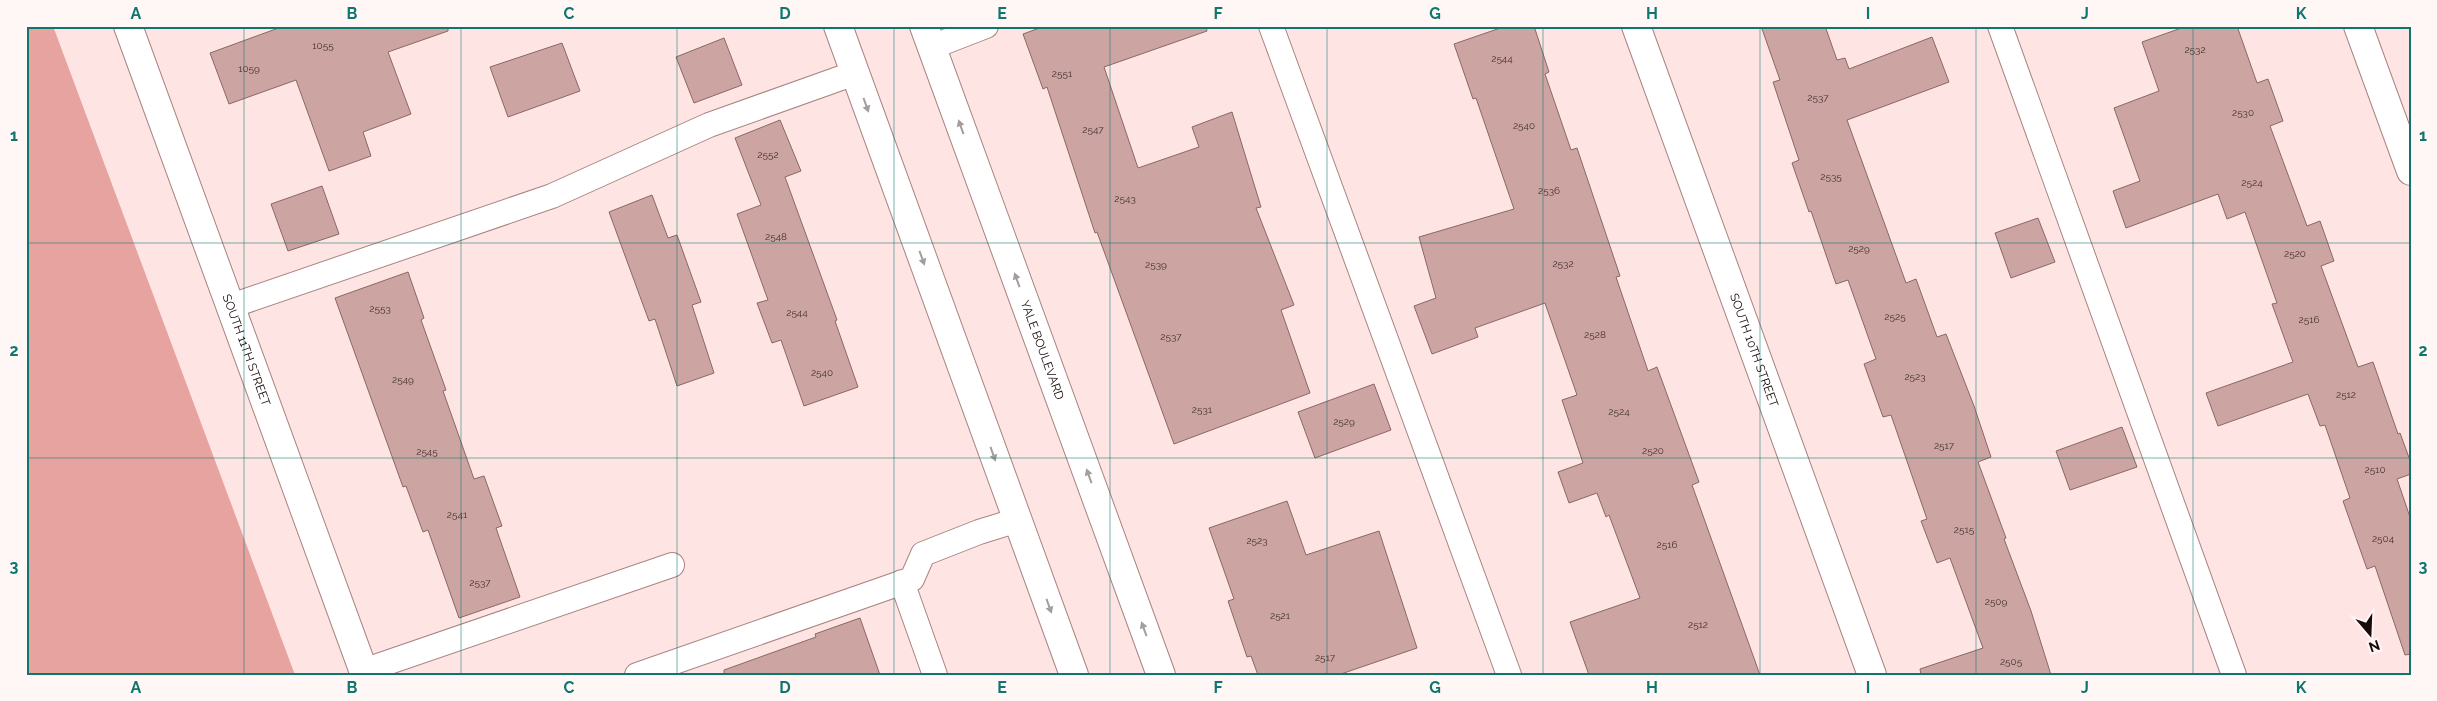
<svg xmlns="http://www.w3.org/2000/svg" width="2437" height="701" font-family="Raleway,sans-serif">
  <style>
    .green { fill: #e7a3a0 }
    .building { fill: #cca5a3; stroke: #8a6765 }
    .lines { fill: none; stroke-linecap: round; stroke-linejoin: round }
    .lane-casing { stroke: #a98381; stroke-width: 26 }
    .street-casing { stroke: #a98381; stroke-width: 30 }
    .secondary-casing { stroke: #a98381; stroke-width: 30 }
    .lane { stroke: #fff; stroke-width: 24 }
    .street { stroke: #fff; stroke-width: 28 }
    .secondary { stroke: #fff; stroke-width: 28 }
    .oneway { fill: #a39d9d }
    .grid { fill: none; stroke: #0f766e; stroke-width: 1; stroke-opacity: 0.55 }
    .labels { text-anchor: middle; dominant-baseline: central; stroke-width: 4; stroke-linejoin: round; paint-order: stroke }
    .number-label { font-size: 10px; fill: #453230 }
    .street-label { font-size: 12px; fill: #180b0a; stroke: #fff6f6 }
    .neatline { fill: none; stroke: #0f766e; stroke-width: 2 }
    .grid-label { font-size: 16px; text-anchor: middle; font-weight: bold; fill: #0f766e }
  </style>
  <rect width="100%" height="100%" fill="#fee5e3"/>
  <!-- green -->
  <path class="green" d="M26,26H53L295,675H26Z"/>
  <!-- building -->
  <path class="building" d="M284,26H448V31L388,52L411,114L363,132L371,156L329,171L296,80L229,104L210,53Z
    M1045,26H1206L1207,31L1104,67L1138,168L1199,147L1192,127L1232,112L1261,207L1256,208L1294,305L1281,310L1310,393L1174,444L1097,232L1095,233L1047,87L1043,89L1023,34Z
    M1506,26H1534L1549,72L1545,74L1571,150L1577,148L1620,276L1616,277L1648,371L1657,367L1699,482L1692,485L1760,675H1589L1570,622L1640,598L1609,515L1606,517L1597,493L1569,503L1558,472L1583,463L1562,400L1577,395L1545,303L1475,328L1478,337L1432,354L1414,306L1436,298L1419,237L1514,209L1476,98L1473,99L1454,44Z
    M1761,26H1825L1837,60L1845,58L1849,69L1932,37L1949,82L1847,120L1906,283L1916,279L1937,337L1946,334L1974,406L1991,457L1978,462L2006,538L2004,539L2031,611L2051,675H1921L1920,669L1983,648L1950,558L1937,563L1921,521L1927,519L1891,415L1883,417L1864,364L1876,359L1848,280L1836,284L1811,211L1809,212L1792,163L1799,160L1773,82L1780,80Z
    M2187,26H2237L2257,83L2268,79L2283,121L2270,126L2307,226L2320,221L2334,261L2321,266L2358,367L2373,362L2398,434L2400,433L2411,463V474L2397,479L2411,520V654L2405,655L2375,566L2367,569L2343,501L2350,498L2325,425L2320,426L2308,394L2218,426L2206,393L2293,362L2272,304L2277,303L2245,212L2227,219L2218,194L2126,228L2113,191L2140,181L2114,108L2159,91L2142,42Z
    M724,38L742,85L694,103L676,57Z
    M562,43L580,91L508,117L490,67Z
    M780,120L801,171L785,177L837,320L835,321L858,387L804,406L781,340L772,343L757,303L768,300L737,214L761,205L735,138Z
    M322,186L339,234L288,251L271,204Z
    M652,195L668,238L677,235L701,302L692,305L714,373L677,386L655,319L649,321L609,212Z
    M2038,218L2055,262L2011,278L1995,233Z
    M408,272L424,318L421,320L446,390L443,391L474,479L484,476L502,526L496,528L520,597L459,618L428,530L423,532L406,486L403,487L335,298Z
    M1374,384L1391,430L1315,458L1298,412Z
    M2122,427L2137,467L2070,490L2056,451Z
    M1287,501L1306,555L1379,531L1417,648L1338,675H1258L1251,656L1247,657L1228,601L1234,599L1209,528Z
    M860,618L880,675H724V670L816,637L815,634Z"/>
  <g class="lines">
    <!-- lane casing -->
    <g class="lane-casing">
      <path id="lane" d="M1271,26L1509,675
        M2000,26L2234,675
        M932,47L986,26
        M231,306L552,196L709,125L855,73
        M902,582L935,675
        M363,671L672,565
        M637,675L912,579L923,554L979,532L1018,520"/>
    </g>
    <!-- street casing -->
    <g class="street-casing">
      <g id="street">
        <path d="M838,26L1074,675"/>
        <path id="s1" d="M924,26L1161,675"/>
        <path id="s2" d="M1636,26L1872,675"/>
        <path d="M2358,26L2411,171"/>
      </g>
    </g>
    <!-- secondary casing -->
    <g class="secondary-casing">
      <g id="secondary">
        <path id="s3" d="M128,26L365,675"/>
      </g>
    </g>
    <!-- lane -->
    <use href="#lane" class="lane"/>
    <!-- street -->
    <use href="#street" class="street"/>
    <!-- secondary -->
    <use href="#secondary" class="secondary"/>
  </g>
  <!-- one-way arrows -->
  <defs><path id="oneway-solid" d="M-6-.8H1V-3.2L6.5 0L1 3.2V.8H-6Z" transform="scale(1.25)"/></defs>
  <g class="oneway">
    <use href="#oneway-solid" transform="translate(866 105) rotate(70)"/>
    <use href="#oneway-solid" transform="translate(961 127) rotate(-110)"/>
    <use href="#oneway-solid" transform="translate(922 258) rotate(70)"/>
    <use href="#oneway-solid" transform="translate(1017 280) rotate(-110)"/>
    <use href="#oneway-solid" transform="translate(993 454) rotate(70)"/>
    <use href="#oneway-solid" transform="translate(1089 476) rotate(-110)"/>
    <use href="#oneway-solid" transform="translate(1049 606) rotate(70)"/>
    <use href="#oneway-solid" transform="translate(1144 629) rotate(-110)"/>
  </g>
  <!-- grid -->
  <path class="grid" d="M244,26V675M461,26V675M677,26V675M894,26V675M1110,26V675M1327,26V675M1543,26V675M1760,26V675M1976,26V675M2193,26V675M26,243H2411M26,458H2411"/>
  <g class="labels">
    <!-- number labels -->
    <g class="number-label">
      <text x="323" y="45">1055</text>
      <text x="2195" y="49">2532</text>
      <text x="1502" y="58">2544</text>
      <text x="249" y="68">1059</text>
      <text x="1062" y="73">2551</text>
      <text x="1818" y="97">2537</text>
      <text x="2243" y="112">2530</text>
      <text x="1524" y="125">2540</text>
      <text x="1093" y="129">2547</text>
      <text x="768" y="154">2552</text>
      <text x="1831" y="176">2535</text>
      <text x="2252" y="182">2524</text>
      <text x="1549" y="190">2536</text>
      <text x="1125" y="198">2543</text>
      <text x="776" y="236">2548</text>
      <text x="1859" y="248">2529</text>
      <text x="2295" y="253">2520</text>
      <text x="1563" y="263">2532</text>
      <text x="1156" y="264">2539</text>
      <text x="380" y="308">2553</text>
      <text x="797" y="312">2544</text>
      <text x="1895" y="316">2525</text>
      <text x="2309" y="319">2516</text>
      <text x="1595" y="334">2528</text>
      <text x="1171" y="336">2537</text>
      <text x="822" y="372">2540</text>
      <text x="1915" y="376">2523</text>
      <text x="403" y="379">2549</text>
      <text x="2346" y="394">2512</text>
      <text x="1202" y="409">2531</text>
      <text x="1619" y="411">2524</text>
      <text x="1344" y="421">2529</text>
      <text x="1944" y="445">2517</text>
      <text x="1653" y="450">2520</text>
      <text x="427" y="451">2545</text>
      <text x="2375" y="469">2510</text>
      <text x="457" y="514">2541</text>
      <text x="1964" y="529">2515</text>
      <text x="2383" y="538">2504</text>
      <text x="1257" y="540">2523</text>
      <text x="1667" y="544">2516</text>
      <text x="480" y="582">2537</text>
      <text x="1996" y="601">2509</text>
      <text x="1280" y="615">2521</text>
      <text x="1698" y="624">2512</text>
      <text x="1325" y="657">2517</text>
      <text x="2011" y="661">2505</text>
    </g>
    <!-- street labels -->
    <g class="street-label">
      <text stroke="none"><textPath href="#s3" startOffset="345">SOUTH 11TH STREET</textPath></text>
      <text stroke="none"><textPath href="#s1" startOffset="345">YALE BOULEVARD</textPath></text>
      <text stroke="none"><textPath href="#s2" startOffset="345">SOUTH 10TH STREET</textPath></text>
    </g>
  </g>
  <!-- border -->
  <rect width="2437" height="701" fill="none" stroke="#fff6f6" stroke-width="55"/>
  <!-- north arrow -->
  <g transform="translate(2370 634) rotate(161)" stroke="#fff6f6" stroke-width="4" paint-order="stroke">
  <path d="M0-4L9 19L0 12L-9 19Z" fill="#180b0a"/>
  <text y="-8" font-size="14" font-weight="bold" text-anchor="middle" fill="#180b0a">N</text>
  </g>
  <rect x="28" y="28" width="2382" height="646" class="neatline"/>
  <g class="grid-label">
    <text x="136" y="19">A</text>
    <text x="352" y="19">B</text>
    <text x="569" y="19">C</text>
    <text x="785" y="19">D</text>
    <text x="1002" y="19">E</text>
    <text x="1218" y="19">F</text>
    <text x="1435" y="19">G</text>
    <text x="1652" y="19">H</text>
    <text x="1868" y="19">I</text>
    <text x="2085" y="19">J</text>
    <text x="2301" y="19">K</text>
    <text x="14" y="141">1</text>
    <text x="2423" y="141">1</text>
    <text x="14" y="356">2</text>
    <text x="2423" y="356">2</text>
    <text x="14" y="572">3</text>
    <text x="2423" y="572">3</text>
    <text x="136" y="693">A</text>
    <text x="352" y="693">B</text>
    <text x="569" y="693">C</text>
    <text x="785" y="693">D</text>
    <text x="1002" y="693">E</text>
    <text x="1218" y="693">F</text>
    <text x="1435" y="693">G</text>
    <text x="1652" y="693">H</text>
    <text x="1868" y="693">I</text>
    <text x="2085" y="693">J</text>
    <text x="2301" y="693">K</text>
  </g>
</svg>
